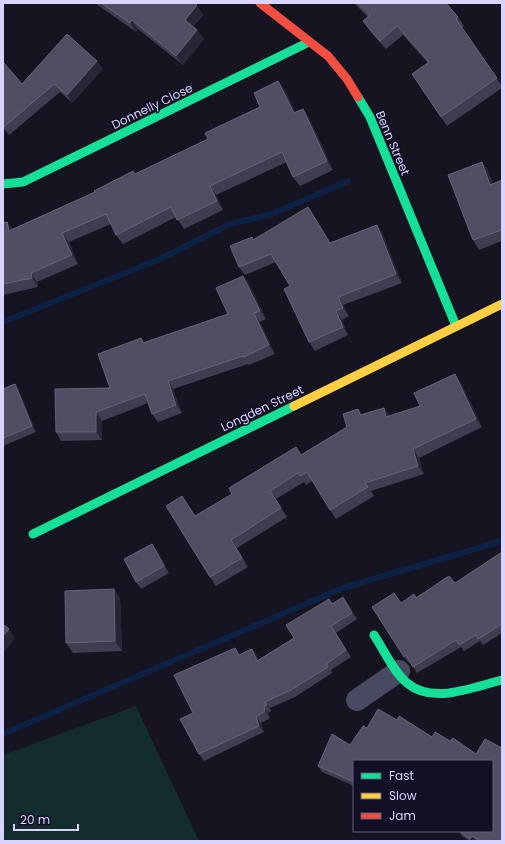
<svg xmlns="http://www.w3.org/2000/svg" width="505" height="844" font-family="Poppins,sans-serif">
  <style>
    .green { fill: #132c2d }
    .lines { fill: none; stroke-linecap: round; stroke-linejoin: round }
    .stream { stroke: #0d2144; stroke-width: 6 }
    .street { stroke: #4a4962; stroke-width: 22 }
    .fast { stroke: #16e098; stroke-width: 9 }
    .slow { stroke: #ffcf43; stroke-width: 9 }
    .jam { stroke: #f24e42; stroke-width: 9 }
    .wall { fill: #403d50 }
    .shaded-wall { fill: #282635 }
    .building { fill: #504e63; stroke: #66637b }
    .labels { text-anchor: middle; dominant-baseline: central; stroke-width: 3; stroke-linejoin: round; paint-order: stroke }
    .street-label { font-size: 12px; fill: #d9d4ff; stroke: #130f26 }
  </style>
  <rect width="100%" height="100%" fill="#161421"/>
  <!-- green -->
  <path class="green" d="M136,706L199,841H3V755Z"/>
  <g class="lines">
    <!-- stream -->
    <path class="stream" d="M3,322L160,259L230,224L272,214L348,181
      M3,734L343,588L502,541"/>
    <!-- street -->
    <path class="street" d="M357,700L399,671"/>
    <!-- fast -->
    <path class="fast" d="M358,97L370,117L456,326
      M3,184L23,182L309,42
      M33,534L294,406
      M374,635C384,650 393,671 407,683C433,705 473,687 502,680"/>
    <!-- slow -->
    <path class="slow" d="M294,406L502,304"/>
    <!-- jam -->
    <path class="jam" d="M260,3L328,56L347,79L358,97"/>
  </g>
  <!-- wall -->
  <path class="wall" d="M95,3H194L203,15L193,27L197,30L204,39L183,65L138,29L136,32Z
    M354,3H446L458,17L464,26L462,28L502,86V88L447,126L412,74L428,63L403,35L386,49L369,30L363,21L368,17Z
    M3,62L22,84L103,69L72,103L60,92L9,135L3,128Z
    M285,90L295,112L303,109L309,118L333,170L300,186L293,177L287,162L216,195L223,210L184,229L176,217L123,244L116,235L111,224L69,242L78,264L37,282L38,287L3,295V223L7,222L12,229L136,174L208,139L260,107Z
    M482,162L488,171L493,184L502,180V241L479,250L473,240Z
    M308,207L314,216L330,243L377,225L382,233L402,283L343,305L349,316L342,320L348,335L315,351L309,342L290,286L276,262L245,275L239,267L252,237L254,240Z
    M249,284L266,319L260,322L275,354L249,365L248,364L173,389L182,413L158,422L152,414L148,403L102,421V440L61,441L56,432L110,388L141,338L144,342L228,314Z
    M461,383L482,427L419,458L424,474L371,491L374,496L336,519L330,510L312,481L306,485L304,482L276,499L287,517L237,548L248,567L216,586L210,577L182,496L195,516L302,455L347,427L358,409L362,415L384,408L389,416L420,406Z
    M15,384L19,391L36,432L3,446V389Z
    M157,550L169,573L141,589L136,582Z
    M502,552V633L483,645L480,641L464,651L461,647L417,673L410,662L409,663L404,657L401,603L455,583Z
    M114,589L120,598L122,651L73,653L66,643Z
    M329,599L332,604H348L357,619L336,633L351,657L331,670L332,673L295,697L270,708L271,711L268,713L270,718L261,723L264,732L204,761L199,754L193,713L240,655L252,649L257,656L258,660L294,638Z
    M397,720L432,737L450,741L476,754L502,841H469L462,836L459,831H492L354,761V786L322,772L318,766L350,745L367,728Z"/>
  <!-- shaded-wall -->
  <path class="shaded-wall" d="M197,5L203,15L191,29L185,20Z
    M132,20L138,29L136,32L130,23Z
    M197,30L204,39L183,65L176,56Z
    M97,61L103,69L72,103L67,95Z
    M278,81L285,90L300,122L294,113Z
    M303,109L309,118L333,170L327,161Z
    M482,162L488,171L497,195L490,185Z
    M210,186L216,195L223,210L217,201Z
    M308,207L314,216L336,252L330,243Z
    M7,222L13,231H9Z
    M377,225L382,233L402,283L396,274Z
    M62,233L69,242L78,264L72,255Z
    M31,273L37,282L38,287L32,278Z
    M243,276L249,284L266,319L260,311Z
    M338,297L343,305L349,316L343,308Z
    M336,311L342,320L348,335L343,327Z
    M254,313L260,322L275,354L269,345Z
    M455,374L461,383L482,427L476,419Z
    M168,381L173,389L182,413L176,405Z
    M15,384L19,391L36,432L32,426Z
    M384,408L390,416L386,417Z
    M96,412L102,421V440L96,432Z
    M413,449L419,458L424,474L418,466Z
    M270,491L276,499L287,517L281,508Z
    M231,540L237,548L248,567L242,558Z
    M152,544L157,550L169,573L164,566Z
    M114,589L120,598L122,651L115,641Z
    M343,597L348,604L357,619L352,613Z
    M9,629L15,638L3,653V636Z
    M252,649L257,656L261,667L257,661Z
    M265,702L270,708L271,711Z
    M264,706L268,713L270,718L265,711Z
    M256,717L261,723L264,732L259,726Z
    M472,836L476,841H472L470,839Z"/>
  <!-- building -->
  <path class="building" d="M101,3H194L197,5L185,20L197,30L176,56L132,20L130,23Z
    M357,3H446L458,17L456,19L497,78L441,117L412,74L429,62L397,26L380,41L363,21L370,15Z
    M67,34L97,61L67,95L54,84L4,127L3,126V62L22,84Z
    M278,81L294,113L303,109L327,161L293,177L282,152L210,186L217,201L177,220L171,207L116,235L106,214L62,233L72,255L31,273L32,278L3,284V223L7,222L9,231L95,192L94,191L133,171L135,174L208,139L205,133L260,107L254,93Z
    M482,162L490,185L502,180V230L473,240L448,175Z
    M308,207L330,243L377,225L396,274L338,297L343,308L336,311L343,327L309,342L284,289L290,286L271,254L239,267L230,246L252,237L253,240Z
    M243,276L260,311L254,313L269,345L244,357L243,356L168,381L176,405L152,414L145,394L96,412V432H56L55,389L110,388L98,354L141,338L143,343L228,314L216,288Z
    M455,374L476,419L413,449L418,466L365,483L368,487L330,510L307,472L300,476L298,473L270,491L281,508L231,540L242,558L210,577L166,506L182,496L195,516L232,494L229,488L296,447L301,455L347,427L343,414L358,409L360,415L384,408L386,417L420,406L414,393Z
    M15,384L32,426L3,438V389Z
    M152,544L164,566L136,582L124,559Z
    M502,552V624L478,639L476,635L459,645L456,640L413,667L406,655L404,657L372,607L394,593L401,603L414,594L416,598L449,576L455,583Z
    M114,589L115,641L66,643L65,591Z
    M343,597L352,613L331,626L346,650L326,664L328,667L291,690L265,702L267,705L264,706L265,711L256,717L259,726L199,754L180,719L193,713L174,675L235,648L239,655L252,649L257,661L294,638L286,625L329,599L332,604Z
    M3,624L9,629L3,636Z
    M378,709L397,720L399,716L432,737L435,732L450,741L453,738L476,754L485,739L502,748V841H481L472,836L470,839L459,831H492V761H354V782L318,766L332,734L350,745L363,726L367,728Z"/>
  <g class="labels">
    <!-- street labels -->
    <g class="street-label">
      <text transform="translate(152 106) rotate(-26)">Donnelly Close</text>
      <text transform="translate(393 143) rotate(67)">Benn Street</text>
      <text transform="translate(262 408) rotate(-26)">Longden Street</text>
    </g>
  </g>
  <!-- border -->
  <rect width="505" height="844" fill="none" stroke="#d9d4ff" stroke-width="8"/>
  <!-- legend -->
  <rect x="353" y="760" width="140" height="72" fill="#130f26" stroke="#625e7d"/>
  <rect x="361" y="773" width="20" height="6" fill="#16e098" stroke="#625e7d"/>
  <text x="389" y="780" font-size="12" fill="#d9d4ff">Fast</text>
  <rect x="361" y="793" width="20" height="6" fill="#ffcf43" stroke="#625e7d"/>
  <text x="389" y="800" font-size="12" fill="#d9d4ff">Slow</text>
  <rect x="361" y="813" width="20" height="6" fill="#f24e42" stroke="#625e7d"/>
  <text x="389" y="820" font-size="12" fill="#d9d4ff">Jam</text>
  <!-- scale -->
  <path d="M14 824v6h64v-6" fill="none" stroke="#d9d4ff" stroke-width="2"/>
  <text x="20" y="824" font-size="12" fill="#d9d4ff" stroke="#130f26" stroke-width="3" paint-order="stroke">20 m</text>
</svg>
